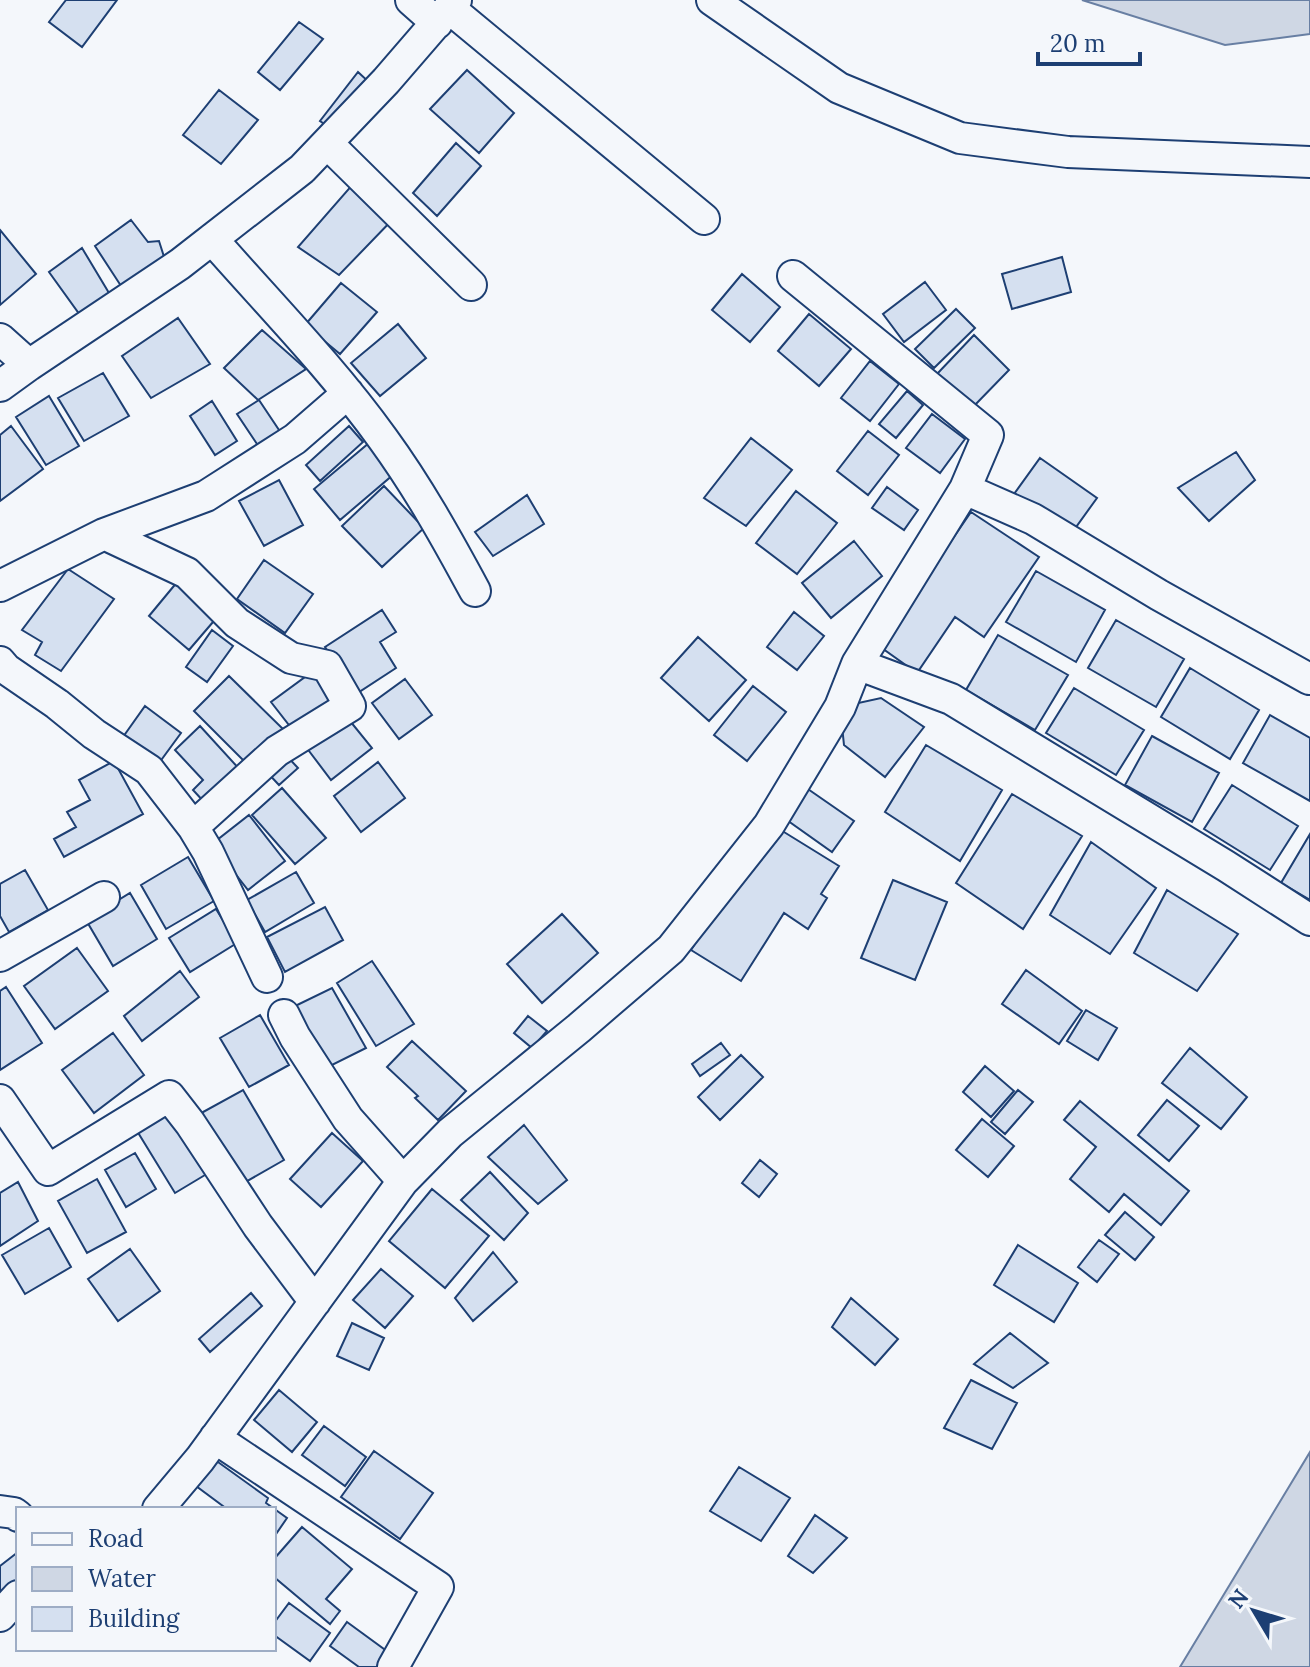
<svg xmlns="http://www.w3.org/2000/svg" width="1310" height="1667" font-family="Lora,serif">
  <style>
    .water { fill: #cfd7e4; stroke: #687fa3; stroke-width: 2 }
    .building { fill: #d5e0f0; stroke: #1d3f73; stroke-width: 2 }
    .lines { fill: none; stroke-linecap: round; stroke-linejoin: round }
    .street-casing { stroke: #1d3f73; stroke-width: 34 }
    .street { stroke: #f4f7fb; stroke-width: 30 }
  </style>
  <rect width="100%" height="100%" fill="#f4f7fb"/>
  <!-- water -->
  <path class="water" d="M1082,0H1310V34L1225,45Z
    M1310,1452V1667H1180Z"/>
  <!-- building -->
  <path class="building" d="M66,0H117L82,47L49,22Z
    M299,22L323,39L280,90L258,72Z
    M467,70L514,113L479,153L430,109Z
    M358,72L371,84L330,128L320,121Z
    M219,90L258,120L221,164L183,135Z
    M456,143L481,166L437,216L413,193Z
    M353,184L395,217L339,275L298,247Z
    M131,220L148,242L159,241L166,263L123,289L95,246Z
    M0,230L36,274L0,305Z
    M82,248L109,293L80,315L49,272Z
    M1062,257L1071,292L1012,309L1002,274Z
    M742,274L780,307L750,342L712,310Z
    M925,282L946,310L904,342L883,314Z
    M341,283L377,312L340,354L305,325Z
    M956,309L975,328L934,368L915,349Z
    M809,314L851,349L819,386L778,351Z
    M178,318L210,364L151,398L122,356Z
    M398,324L426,358L380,396L351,363Z
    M262,330L306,369L258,400L224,368Z
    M974,335L1009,370L972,408L937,374Z
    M870,361L899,384L870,421L841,398Z
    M103,373L129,416L84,441L58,398Z
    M907,391L923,405L896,438L879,424Z
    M49,396L79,446L46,465L16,417Z
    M259,400L285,439L263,453L237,414Z
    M212,401L237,441L215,455L190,416Z
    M932,414L965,439L940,473L906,448Z
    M11,426L43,469L0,501V435Z
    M349,426L363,442L320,481L306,465Z
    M868,431L899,455L868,495L837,471Z
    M751,438L792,470L746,526L704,498Z
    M369,443L394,474L340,520L314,489Z
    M1236,452L1255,480L1209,521L1178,488Z
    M1040,458L1097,498L1071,534L1014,494Z
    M279,480L303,525L264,546L239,501Z
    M384,486L424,528L382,567L342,526Z
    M887,487L918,510L904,530L872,508Z
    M796,491L837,523L797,574L756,543Z
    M527,495L544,524L493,556L475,532Z
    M971,512L1039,557L984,637L955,617L917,673L879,646Z
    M854,541L882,576L831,618L802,583Z
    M264,560L313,594L285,633L237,599Z
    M68,569L114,599L61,671L35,655L42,642L22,630Z
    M1036,571L1105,610L1076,662L1006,622Z
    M178,581L219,615L189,650L149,616Z
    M382,610L396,632L380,642L396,668L356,694L325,647Z
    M794,612L824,636L797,670L767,647Z
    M1116,620L1184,659L1156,707L1088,668Z
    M212,630L233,646L207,682L186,667Z
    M998,635L1068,675L1035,730L966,690Z
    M698,637L746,680L709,721L661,678Z
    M1190,668L1259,710L1230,759L1161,717Z
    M316,669L340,701L296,734L271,702Z
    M229,676L285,731L250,767L194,711Z
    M405,679L432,715L399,739L372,703Z
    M753,686L786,712L747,761L714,735Z
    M1074,688L1144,730L1116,775L1046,733Z
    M881,698L924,727L885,777L844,745L840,707Z
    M145,706L181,733L159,763L123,737Z
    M1270,715L1310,738V801L1243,763Z
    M346,716L372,748L331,780L306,747Z
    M200,726L242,772L206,804L193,790L203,780L175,750Z
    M1152,736L1219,773L1192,822L1125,785Z
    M926,745L1002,790L960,861L885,812Z
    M283,752L298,768L279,785L264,769Z
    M114,761L143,814L64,857L54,839L76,827L67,812L90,800L79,780Z
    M378,762L405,798L361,832L334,796Z
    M1232,785L1298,826L1270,870L1204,829Z
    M805,787L854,821L832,852L784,818Z
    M282,788L326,838L295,864L252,815Z
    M1012,794L1082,836L1023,929L956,883Z
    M249,815L285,861L248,890L212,844Z
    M771,824L839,866L821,894L827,898L808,929L784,913L741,981L691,950Z
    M1310,834V900L1281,883Z
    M1091,842L1156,888L1110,954L1050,915Z
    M188,857L214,901L166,929L141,885Z
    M25,870L48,910L9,932L0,916V884Z
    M296,872L314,903L265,932L247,900Z
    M893,880L947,902L915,980L861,958Z
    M1167,890L1238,934L1197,991L1134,953Z
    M130,893L157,939L113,966L86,920Z
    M325,907L343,940L285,972L267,937Z
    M216,909L237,943L190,972L169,938Z
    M562,914L598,953L542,1003L507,964Z
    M77,948L108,991L55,1029L24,986Z
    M372,961L414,1024L376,1046L337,983Z
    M1026,970L1082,1011L1059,1044L1002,1004Z
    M180,971L199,997L142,1041L124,1016Z
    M6,987L42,1043L0,1070V991Z
    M332,988L366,1048L328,1067L291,1008Z
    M1086,1010L1117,1028L1098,1060L1067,1041Z
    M260,1015L289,1065L249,1087L220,1038Z
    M528,1016L547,1031L532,1048L514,1033Z
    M113,1033L144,1075L94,1113L62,1070Z
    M412,1041L466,1091L438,1120L415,1098L418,1096L387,1067Z
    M721,1043L730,1055L700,1076L692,1064Z
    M1190,1048L1247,1097L1221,1129L1162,1083Z
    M741,1055L763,1077L720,1120L698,1097Z
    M985,1066L1014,1091L991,1117L963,1092Z
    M243,1090L284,1160L235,1188L194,1117Z
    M1018,1090L1033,1102L1005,1134L991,1122Z
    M1167,1100L1199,1126L1169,1161L1138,1135Z
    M1080,1101L1189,1191L1161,1225L1124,1194L1109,1212L1070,1179L1096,1147L1064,1120Z
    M169,1104L210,1172L175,1193L134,1126Z
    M982,1119L1014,1146L988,1177L956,1150Z
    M524,1125L567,1180L538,1204L488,1157Z
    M332,1133L363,1161L321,1207L290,1179Z
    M135,1153L156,1189L126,1207L105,1170Z
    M760,1160L777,1174L759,1197L742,1183Z
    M490,1172L528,1213L504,1240L461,1200Z
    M97,1179L126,1232L87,1253L58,1201Z
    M18,1182L38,1221L0,1246V1193Z
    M432,1189L489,1236L445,1288L389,1241Z
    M1125,1212L1154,1237L1135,1260L1105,1235Z
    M49,1228L71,1267L25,1294L2,1255Z
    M1099,1240L1119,1254L1097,1282L1078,1267Z
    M1018,1245L1078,1283L1054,1322L994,1285Z
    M130,1249L160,1291L118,1321L88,1279Z
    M493,1252L517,1282L473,1321L455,1298Z
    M381,1269L413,1296L385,1328L353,1300Z
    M251,1293L262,1306L210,1352L199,1339Z
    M851,1298L898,1339L875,1365L832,1327Z
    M352,1323L384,1338L369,1370L337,1356Z
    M1010,1333L1048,1363L1013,1388L974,1364Z
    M971,1380L1017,1403L992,1449L944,1428Z
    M279,1390L317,1422L292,1452L254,1420Z
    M324,1426L366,1457L345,1486L302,1455Z
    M374,1451L433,1493L400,1539L341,1497Z
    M211,1457L268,1498L266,1503L287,1518L274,1537V1509H227L192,1483Z
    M739,1467L790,1498L761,1541L710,1511Z
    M815,1515L847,1538L813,1573L788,1556Z
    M302,1527L352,1569L326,1599L340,1611L330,1624L274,1577V1559Z
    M18,1552V1585L4,1599L0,1591V1566Z
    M289,1603L330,1633L310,1661L274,1635V1623Z
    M347,1622L388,1652L377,1667H359L330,1646Z"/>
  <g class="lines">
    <!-- street casing -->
    <g class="street-casing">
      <path id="street" d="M411,0L437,23
        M712,0L839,88L960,138L1068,152L1310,162
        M449,8L704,219
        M327,143L471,285
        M212,239C270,305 332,368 383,439C418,487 447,539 475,591
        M793,276L988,435L965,489L857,664
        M0,339L29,365L0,386
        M29,365L180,264L302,169L386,81L456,0
        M965,489L1033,519L1159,595L1309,679
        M104,534L187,573L237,623L291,658L327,666L350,706L277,751L193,827
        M0,586L104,534L206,496L295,439L348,393
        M0,662L6,669L57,704L94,734L149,770L193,827L208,852L267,977
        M0,956L104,897
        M284,1015L295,1037L348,1119L403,1181
        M0,1100L48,1170L169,1096L190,1123L258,1226L315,1302
        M215,1438L438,1587L393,1667
        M158,1509L200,1459L403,1181L450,1133L579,1028L671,949L769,825L840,707L857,664L951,699L1226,866L1310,920
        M0,1511L14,1513L18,1516
        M0,1616L18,1596"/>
    </g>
    <!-- street -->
    <use href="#street" class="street"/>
  </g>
  <!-- legend -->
  <rect x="16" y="1507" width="260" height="144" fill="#f4f7fb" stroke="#9eadc5" stroke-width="2"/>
  <rect x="32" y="1533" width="40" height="12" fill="#f4f7fb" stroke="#9eadc5" stroke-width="2"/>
  <text x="88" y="1547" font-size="24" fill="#1d3f73">Road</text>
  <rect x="32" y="1567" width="40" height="24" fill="#cfd7e4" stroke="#9eadc5" stroke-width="2"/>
  <text x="88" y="1587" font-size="24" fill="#1d3f73">Water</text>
  <rect x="32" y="1607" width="40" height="24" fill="#d5e0f0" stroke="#9eadc5" stroke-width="2"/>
  <text x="88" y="1627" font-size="24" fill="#1d3f73">Building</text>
  <!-- north arrow -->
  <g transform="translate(1254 1611) rotate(308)" stroke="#f4f7fb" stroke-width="6" paint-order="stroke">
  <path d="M0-6L14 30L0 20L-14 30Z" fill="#1d3f73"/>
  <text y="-12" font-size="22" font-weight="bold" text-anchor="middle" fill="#1d3f73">N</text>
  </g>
  <!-- scale -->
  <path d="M1038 52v12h102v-12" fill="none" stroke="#1d3f73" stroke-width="4"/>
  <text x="1050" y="52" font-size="24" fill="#1d3f73" stroke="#f4f7fb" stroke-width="6" paint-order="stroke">20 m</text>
</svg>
